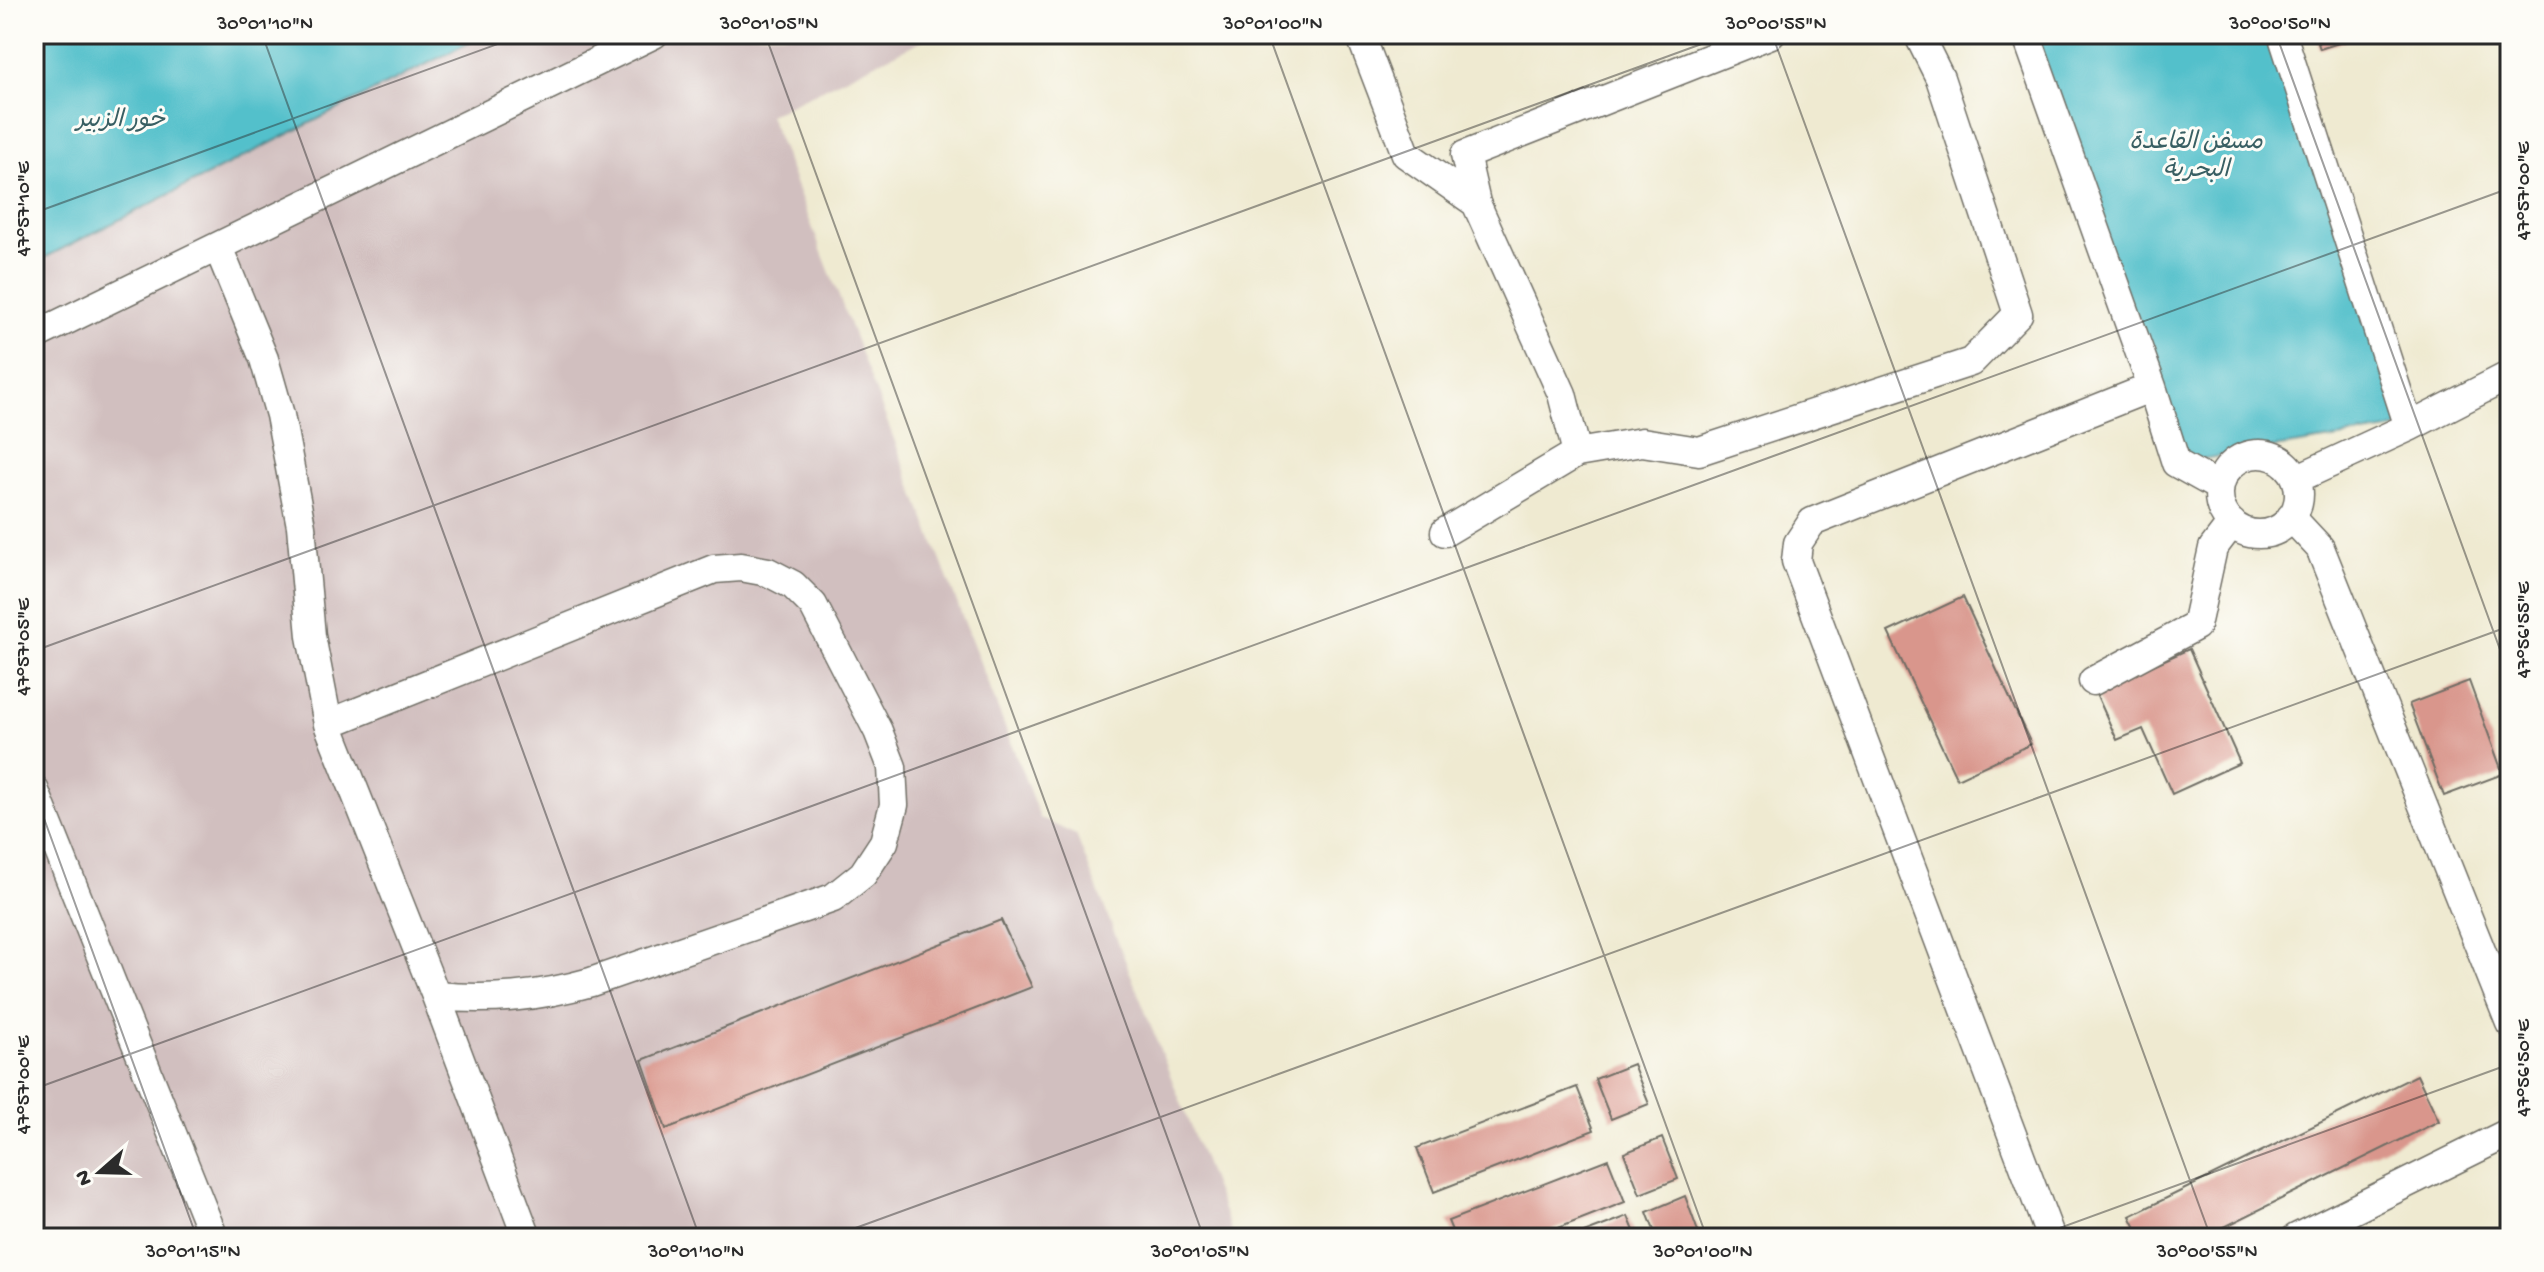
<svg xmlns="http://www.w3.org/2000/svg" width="2544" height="1272" font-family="'Gochi Hand','Playpen Sans Arabic',sans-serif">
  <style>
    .industrial { fill: #d1bfbf }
    .water { fill: #53c0cb; stroke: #3f767b; stroke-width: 2 }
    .building { fill: #d9968c }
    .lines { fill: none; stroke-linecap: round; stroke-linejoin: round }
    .minor-casing { stroke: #706e65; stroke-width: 31 }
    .minor { stroke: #fff; stroke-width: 28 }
    .ticks { fill: none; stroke: #2b2b2b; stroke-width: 2; stroke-opacity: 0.45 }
    .labels { text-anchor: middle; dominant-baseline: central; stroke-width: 6; stroke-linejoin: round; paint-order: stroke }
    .water-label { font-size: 24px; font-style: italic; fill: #395f63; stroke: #fdfcf7 }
    .neatline { fill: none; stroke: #2b2b2b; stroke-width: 3 }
    .ticks-label { font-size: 20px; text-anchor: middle; fill: #2b2b2b }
  </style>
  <rect width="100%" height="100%" fill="#fdfcf7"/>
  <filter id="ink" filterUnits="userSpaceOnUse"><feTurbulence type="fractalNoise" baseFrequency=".0125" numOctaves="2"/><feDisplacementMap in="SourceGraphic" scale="16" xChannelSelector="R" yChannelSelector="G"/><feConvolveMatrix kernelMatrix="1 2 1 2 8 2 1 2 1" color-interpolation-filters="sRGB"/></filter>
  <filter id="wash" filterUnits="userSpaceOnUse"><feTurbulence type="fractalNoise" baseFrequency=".006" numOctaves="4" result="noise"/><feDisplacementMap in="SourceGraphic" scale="32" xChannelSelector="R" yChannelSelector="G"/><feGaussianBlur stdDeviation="1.8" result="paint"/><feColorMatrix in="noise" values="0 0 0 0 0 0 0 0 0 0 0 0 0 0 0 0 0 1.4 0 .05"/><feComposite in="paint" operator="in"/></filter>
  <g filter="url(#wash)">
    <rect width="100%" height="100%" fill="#efead1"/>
    <!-- industrial -->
    <path class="industrial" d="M486,34H935L769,115L1040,818L1076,835L1234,1238H34V263Z"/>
    <!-- water -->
    <path class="water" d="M34,34H486L34,263Z
      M2025,34H2283L2409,427L2176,463Z"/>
    <g id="blocks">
      <!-- building -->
      <path class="building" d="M2315,34H2364V35L2320,49Z
        M1963,597L2031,744L1957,779L1888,632Z
        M2189,649L2240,763L2172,794L2143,729L2117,740L2095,691Z
        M2469,681L2503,774L2444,796L2409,704Z
        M1001,920L1032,987L666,1129L642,1060Z
        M1633,1064L1649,1104L1611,1119L1595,1079Z
        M2417,1075L2439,1121L2202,1238H2141L2130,1216Z
        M1577,1087L1594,1130L1434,1192L1417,1148Z
        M1662,1138L1678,1179L1640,1194L1624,1153Z
        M1608,1159L1625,1202L1533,1238H1455L1448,1221Z
        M1685,1196L1700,1237L1657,1238L1647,1212Z
        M1628,1216L1637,1238H1571Z"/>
    </g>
  </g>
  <g filter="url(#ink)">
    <use href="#blocks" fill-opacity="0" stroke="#706e65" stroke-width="2"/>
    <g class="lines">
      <!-- minor casing -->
      <g class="minor-casing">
        <path id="minor" d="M1360,34L1406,154L1476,203L1562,394L1577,453L1445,532
          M2026,34L2152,387L2176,463L2219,487
          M2282,34L2409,427L2296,479
          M1476,203L1465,155L1771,34
          M218,247L264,359L280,415L301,526L311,636L328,724L436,996L527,1238
          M34,336L654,34
          M2409,427L2510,375
          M1577,453L1642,442L1699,451L1971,362L2018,314L1940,78L1918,34
          M2219 494a40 40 0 1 1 80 0a40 40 0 1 1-80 0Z
          M2291,517L2320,548L2510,1023
          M2093,681L2196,626L2213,548L2232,523
          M328,724L714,569L741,567L768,572L793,585L813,605L878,731L892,767L894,805L884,842L863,874L833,898L591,982C538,997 490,1001 436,996
          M34,789L214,1238
          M2051,1238L1796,561L1798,543L1812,522L2152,387
          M2296,1238L2510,1132"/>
      </g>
      <!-- minor -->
      <use href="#minor" class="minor"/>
    </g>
  </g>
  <!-- ticks -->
  <path class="ticks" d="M262,34L700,1238M765,34L1204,1238M1269,34L1707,1238M1772,34L2211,1238M2276,34L2510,677M34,213L525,34M34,651L1729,34M34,791L197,1238M34,1089L2510,188M828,1238L2510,626M2032,1238L2510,1064"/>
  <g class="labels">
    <!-- water labels -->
    <g class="water-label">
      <text x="121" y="121">خور الزبير</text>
      <text x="2196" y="143">مسفن القاعدة<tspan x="2196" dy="28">البحرية</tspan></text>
    </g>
  </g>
  <!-- margin -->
  <rect width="2544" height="1272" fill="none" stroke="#fdfcf7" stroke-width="88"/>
  <!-- north arrow -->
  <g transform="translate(100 1172) rotate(250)" stroke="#fdfcf7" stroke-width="6" paint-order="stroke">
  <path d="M0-6L14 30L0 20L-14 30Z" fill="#2b2b2b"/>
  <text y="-12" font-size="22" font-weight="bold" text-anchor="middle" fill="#2b2b2b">N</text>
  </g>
  <rect x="44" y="44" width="2456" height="1184" class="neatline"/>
  <g class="ticks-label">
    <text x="265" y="29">30°01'10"N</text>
    <text x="769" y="29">30°01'05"N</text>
    <text x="1273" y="29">30°01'00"N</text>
    <text x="1776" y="29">30°00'55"N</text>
    <text x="2280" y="29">30°00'50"N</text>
    <text transform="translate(2522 191) rotate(-90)" y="7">47°57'00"E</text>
    <text transform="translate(22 209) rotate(-90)" y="7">47°57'10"E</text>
    <text transform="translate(2522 630) rotate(-90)" y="7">47°56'55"E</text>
    <text transform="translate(22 647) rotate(-90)" y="7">47°57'05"E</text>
    <text transform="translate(2522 1068) rotate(-90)" y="7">47°56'50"E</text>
    <text transform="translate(22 1085) rotate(-90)" y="7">47°57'00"E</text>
    <text x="193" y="1257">30°01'15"N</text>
    <text x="696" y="1257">30°01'10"N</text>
    <text x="1200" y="1257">30°01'05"N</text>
    <text x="1703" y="1257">30°01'00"N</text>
    <text x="2207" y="1257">30°00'55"N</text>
  </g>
</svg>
